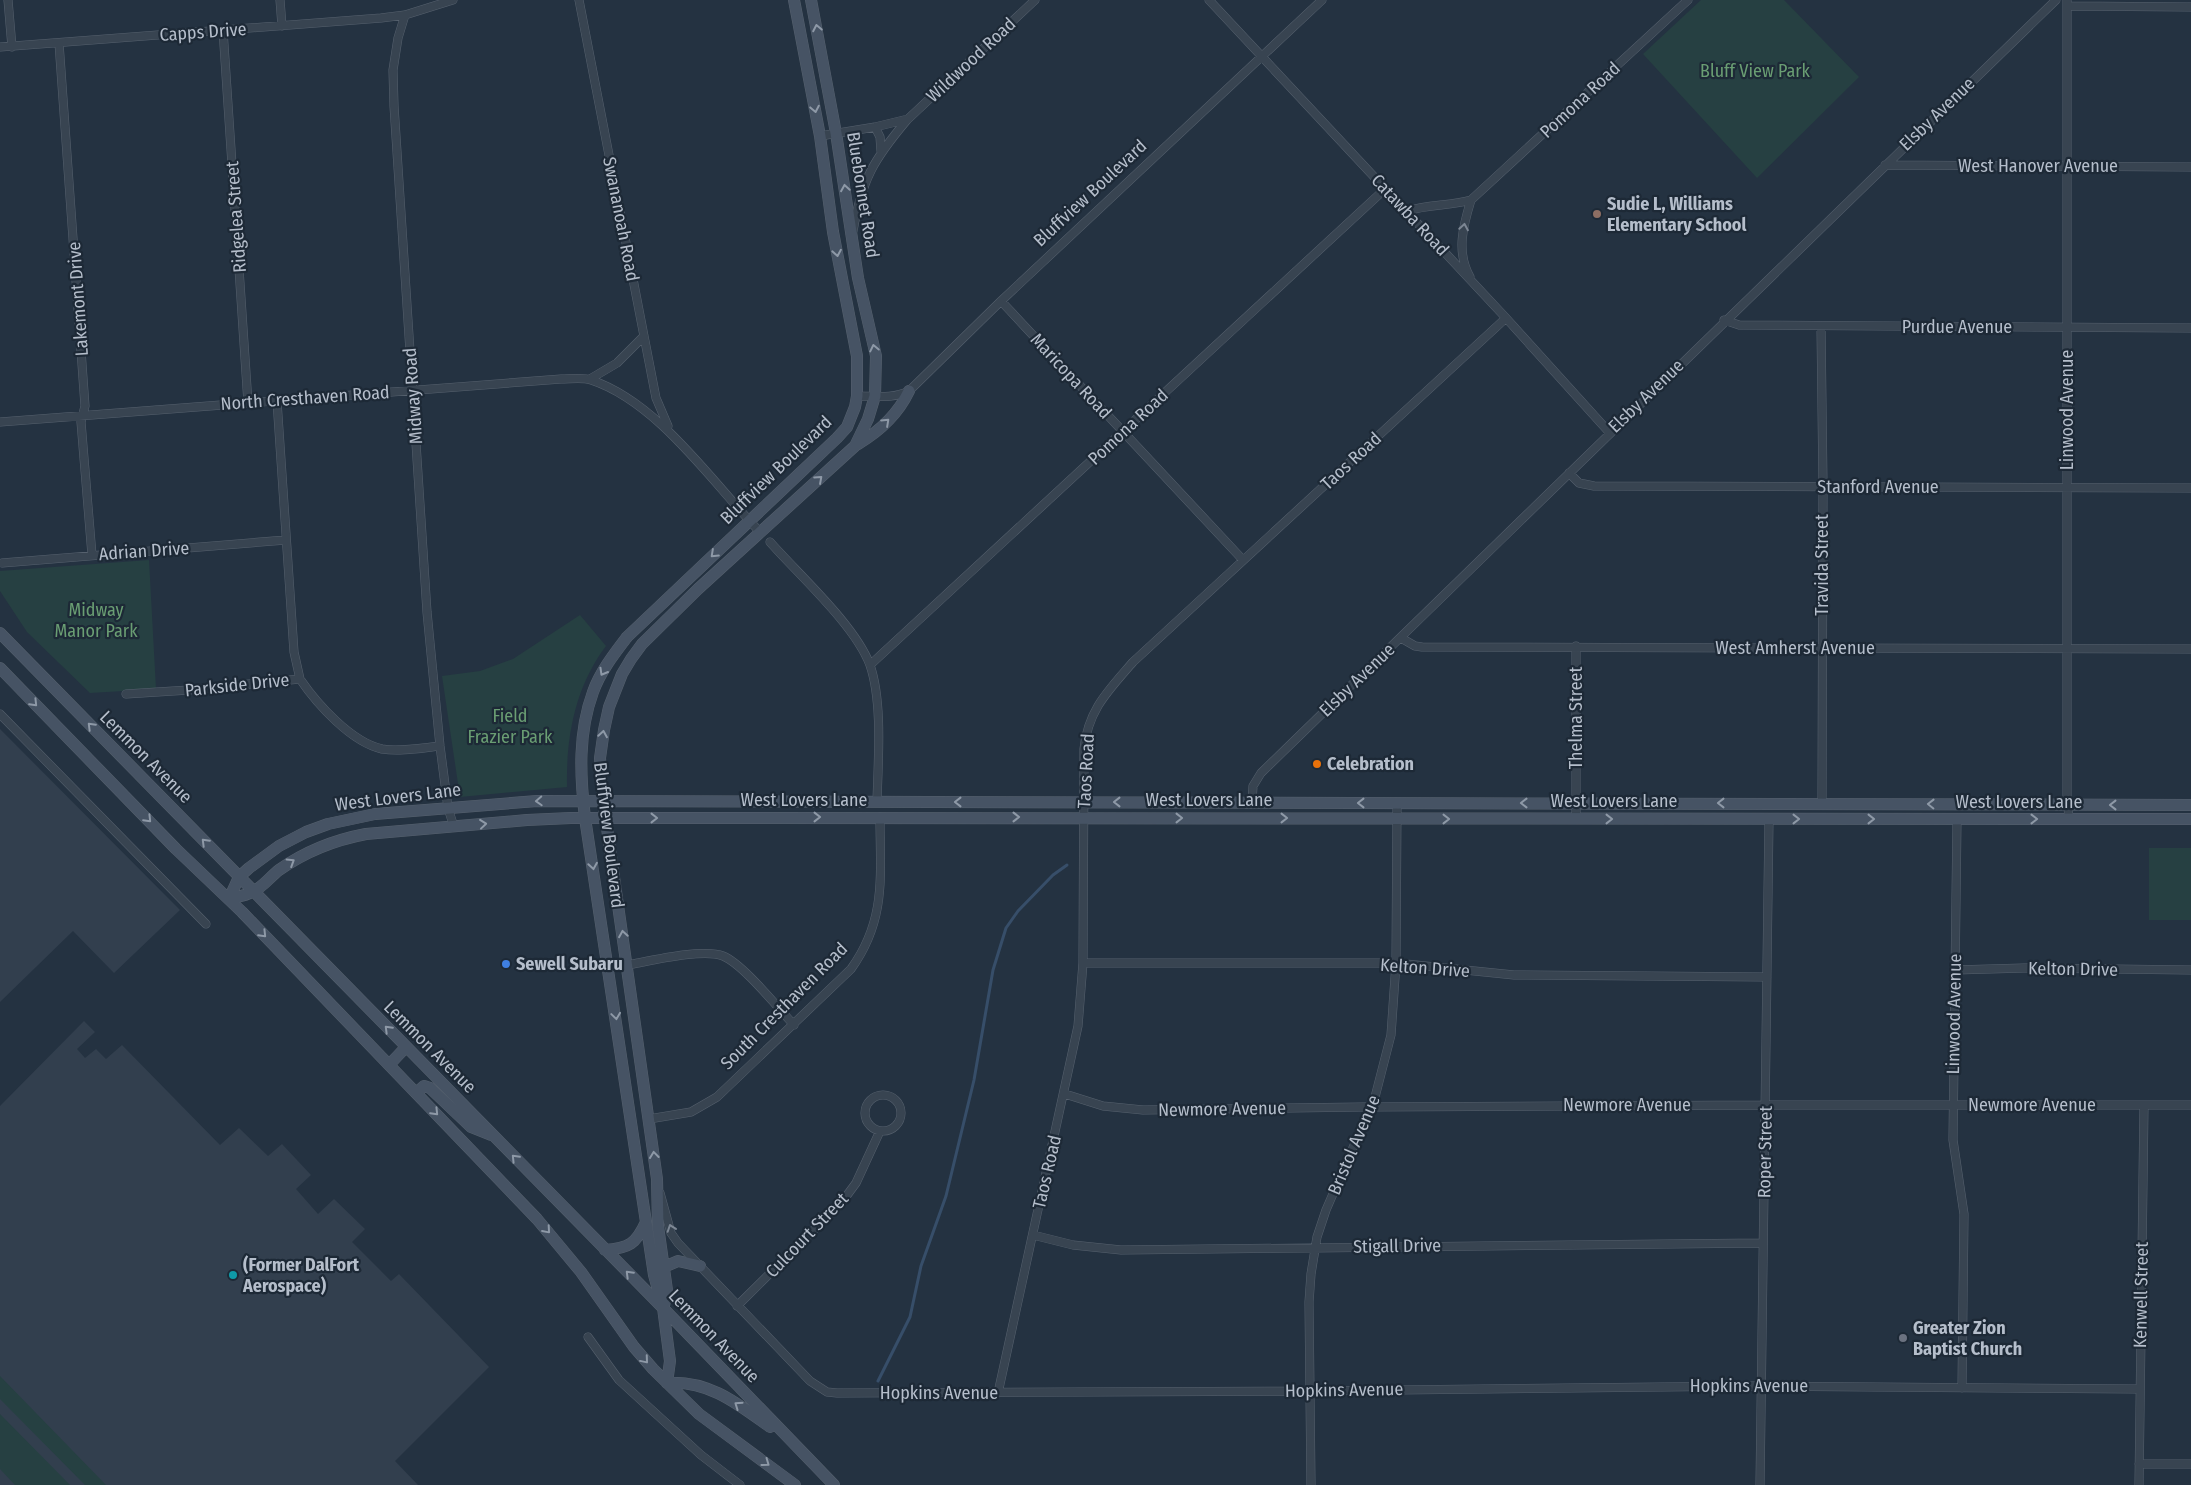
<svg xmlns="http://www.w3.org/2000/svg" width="2191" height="1485" font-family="'Fira Sans Condensed',sans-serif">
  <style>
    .airport { fill: #323f4e }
    .green { fill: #264042 }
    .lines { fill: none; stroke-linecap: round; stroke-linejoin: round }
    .stream { stroke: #374e69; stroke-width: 3 }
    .minor-casing { stroke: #56616e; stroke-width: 9 }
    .secondary-casing { stroke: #56616e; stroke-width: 12 }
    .minor { stroke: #384451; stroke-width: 8 }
    .secondary { stroke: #465364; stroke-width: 11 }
    .oneway { stroke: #8e99a7 }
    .oneway2 { stroke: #7d8794 }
    .education-dot { fill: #8d6e63; stroke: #1d2936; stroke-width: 2 }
    .food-dot { fill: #e8710a; stroke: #1d2936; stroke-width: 2 }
    .shop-dot { fill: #3f7fe0; stroke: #1d2936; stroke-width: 2 }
    .culture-dot { fill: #0f9aa8; stroke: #1d2936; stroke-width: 2 }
    .worship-dot { fill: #6b7280; stroke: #1d2936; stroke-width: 2 }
    .labels { text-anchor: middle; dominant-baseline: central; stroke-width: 4.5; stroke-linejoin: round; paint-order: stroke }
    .street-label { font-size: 18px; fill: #b5becb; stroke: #1d2936 }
    .park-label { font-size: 18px; fill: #6a9e73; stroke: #1d2936 }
    .poi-label { font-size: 18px; font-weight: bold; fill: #b5becb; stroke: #1d2936; text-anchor: start }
  </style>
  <rect width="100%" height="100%" fill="#243241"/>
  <!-- airport -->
  <path class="airport" d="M0,729L180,910L114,973L73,931L0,1002Z
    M84,1021L95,1032L77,1049L85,1058L96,1049L106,1059L122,1045L220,1145L239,1128L268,1156L282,1144L311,1175L296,1189L318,1214L334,1199L365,1229L352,1242L391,1281L399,1274L489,1367L395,1461L418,1485H0V1106Z"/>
  <!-- green -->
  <path class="green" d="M1701,0H1784L1859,77L1757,178L1643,54Z
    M149,560L156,689L90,693L27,632L0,591V571Z
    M580,615L606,646C575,687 566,737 567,787L460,797L442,676L480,671L513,659Z
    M2149,848H2191V920H2149Z
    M0,1376L106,1485H85L0,1399Z
    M0,1414L70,1485H15L0,1469Z"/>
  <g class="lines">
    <!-- stream -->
    <path class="stream" d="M878,1381L910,1317L921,1266L946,1196L974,1080L993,970L1006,928L1018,911L1053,875L1067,865"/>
    <!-- minor casing -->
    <g class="minor-casing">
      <path id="minor" d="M8,0L12,47
        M280,0L282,26
        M579,0L656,398L668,426
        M1209,0L1506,318L1609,432
        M2067,0V795L2069,819
        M2068,6L2191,7
        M405,15L398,38L393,70L394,106L427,612L440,746L448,808L454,827
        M223,30L248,403
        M59,43L85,406L81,422L92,555
        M0,47L381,18L405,15L453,0
        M875,127L880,137L881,151
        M820,136L875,127L908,119L1035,0
        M1885,165L2191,167
        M1407,211C1428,204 1450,206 1471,200L1688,0
        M853,231C862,179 874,159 907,120
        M1470,277C1456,252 1463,226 1471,200
        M1001,301L1243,560
        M1724,320L1739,325L2191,328
        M1821,326L1823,486L1822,803
        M590,379L617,363L644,336
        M857,396C875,396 893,399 909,391L1001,301L1322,0
        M277,401L294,652L300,679
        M0,422L561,379C570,379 583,377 591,380C658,402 712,482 760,532
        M1569,473L1579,483L1594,486L2191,488
        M770,542C799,575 855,625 870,665C883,703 878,762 877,802
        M2,563L286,540
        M1401,638L1415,646L1422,647L2191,649
        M870,665L1385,189
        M126,694L189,690L300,679C317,704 351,742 382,749C400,752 421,748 440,746
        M0,714L206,924
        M1252,802L1253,786L1261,773L2056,0
        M1576,819V646
        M1957,819L1953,1140L1964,1214L1962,1388
        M1083,963H1396L1514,975L1767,977
        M628,965C650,961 703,948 723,956C743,964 778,1008 794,1025
        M1955,970L2024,968L2191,970
        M1065,1094L1103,1106L1143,1110L1363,1107L1766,1105H2191
        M865 1113a18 18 0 1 1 36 0a18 18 0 1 1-36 0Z
        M649,1119L691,1112L717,1097L851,969C887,919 880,875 880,817
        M660,1193L671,1233L678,1243L810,1381L827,1392L837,1393L1311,1391L1753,1386L2140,1389
        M1033,1235L1073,1245L1121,1250L1763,1243
        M737,1306L842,1202L856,1183L880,1131
        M588,1337L619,1380L701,1455L740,1485
        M998,1393L1078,1026L1083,963L1084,749C1088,710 1108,691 1133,662L1506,318
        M2139,1464H2191
        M1311,1485L1309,1302L1311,1274L1317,1237L1326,1210L1375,1097L1391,1035L1396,963L1397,803
        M1760,1485L1769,819
        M2139,1485L2144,1105"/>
    </g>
    <!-- secondary casing -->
    <g class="secondary-casing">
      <path id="secondary" d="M858,444C880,431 898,414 909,391
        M0,633L663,1308L834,1485
        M0,668L176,849L242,912L537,1219L581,1272L634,1347L653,1369L699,1414L795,1485
        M229,899L239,877L249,868L279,846L306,832L328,824L375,814L537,801L2191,805
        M229,899C236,897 245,896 252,892C262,888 270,877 279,870C306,851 334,840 366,834L527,820L571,818L2191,819
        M389,1065L406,1047
        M416,1093L424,1086L430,1088L471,1127L491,1135
        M605,1250C629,1248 636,1244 646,1222
        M664,1267L678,1261L700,1266
        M664,1306L667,1290L658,1226L657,1179L603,800L600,758L604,730L609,707L622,674L631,659L642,644L698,589L855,446L868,419L875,396L876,356L858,278L836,133L811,0
        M667,1383L670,1361L663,1308L654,1275L585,818C580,775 578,733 593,692C600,672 614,654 627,637L837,438L847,427L855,407L857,396V356L833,232L820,136L794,0
        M667,1383C709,1380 738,1404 770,1427"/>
    </g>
    <!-- minor -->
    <use href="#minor" class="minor"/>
    <!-- secondary -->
    <use href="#secondary" class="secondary"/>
  </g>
  <!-- one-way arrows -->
  <defs><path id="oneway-chevron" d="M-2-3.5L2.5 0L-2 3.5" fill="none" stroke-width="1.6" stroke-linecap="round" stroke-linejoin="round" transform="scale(1.25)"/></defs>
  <g class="oneway">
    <use href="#oneway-chevron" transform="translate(817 28) rotate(-101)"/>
    <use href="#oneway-chevron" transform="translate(815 109) rotate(79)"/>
    <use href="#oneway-chevron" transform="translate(845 188) rotate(-99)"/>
    <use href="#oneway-chevron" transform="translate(837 253) rotate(80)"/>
    <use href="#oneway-chevron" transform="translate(874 348) rotate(-102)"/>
    <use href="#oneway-chevron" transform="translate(886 422) rotate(-43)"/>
    <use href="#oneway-chevron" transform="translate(819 479) rotate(-42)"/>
    <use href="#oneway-chevron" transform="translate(714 554) rotate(137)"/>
    <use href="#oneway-chevron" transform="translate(603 672) rotate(120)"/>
    <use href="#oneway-chevron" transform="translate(34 703) rotate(46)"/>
    <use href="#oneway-chevron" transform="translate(91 726) rotate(-135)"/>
    <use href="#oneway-chevron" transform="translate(603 734) rotate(-81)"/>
    <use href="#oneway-chevron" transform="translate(539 801) rotate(177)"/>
    <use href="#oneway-chevron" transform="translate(958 802) rotate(-180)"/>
    <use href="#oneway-chevron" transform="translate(1117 802) rotate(-180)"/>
    <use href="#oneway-chevron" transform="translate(1361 803) rotate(-180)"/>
    <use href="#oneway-chevron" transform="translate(1524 803) rotate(180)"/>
    <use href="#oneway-chevron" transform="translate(1721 803) rotate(180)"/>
    <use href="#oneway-chevron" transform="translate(1931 804) rotate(-179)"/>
    <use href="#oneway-chevron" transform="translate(2113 805) rotate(-180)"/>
    <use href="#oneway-chevron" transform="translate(817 817)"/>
    <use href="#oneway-chevron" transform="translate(1016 817)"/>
    <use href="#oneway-chevron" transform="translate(654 818)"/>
    <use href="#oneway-chevron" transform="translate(1179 818)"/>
    <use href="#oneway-chevron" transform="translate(1284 818)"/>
    <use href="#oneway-chevron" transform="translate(148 819) rotate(46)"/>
    <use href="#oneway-chevron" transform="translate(1446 819)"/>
    <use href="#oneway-chevron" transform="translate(1609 819)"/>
    <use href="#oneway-chevron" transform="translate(1796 819)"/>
    <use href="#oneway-chevron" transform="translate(1871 819)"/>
    <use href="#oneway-chevron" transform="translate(2034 819)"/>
    <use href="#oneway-chevron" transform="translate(483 824) rotate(-6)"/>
    <use href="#oneway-chevron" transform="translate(205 842) rotate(-135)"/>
    <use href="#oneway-chevron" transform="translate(291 862) rotate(-32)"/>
    <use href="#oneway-chevron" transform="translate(593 866) rotate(81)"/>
    <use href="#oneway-chevron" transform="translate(263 934) rotate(46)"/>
    <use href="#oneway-chevron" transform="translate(623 934) rotate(-99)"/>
    <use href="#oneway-chevron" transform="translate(616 1016) rotate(82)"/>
    <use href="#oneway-chevron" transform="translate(388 1029) rotate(-135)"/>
    <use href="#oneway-chevron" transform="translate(435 1112) rotate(46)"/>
    <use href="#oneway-chevron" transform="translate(654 1155) rotate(-97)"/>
    <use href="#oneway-chevron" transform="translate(515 1158) rotate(-134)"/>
    <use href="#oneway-chevron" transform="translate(547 1230) rotate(49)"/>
    <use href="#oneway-chevron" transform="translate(629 1274) rotate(-135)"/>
    <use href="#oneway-chevron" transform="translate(645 1360) rotate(50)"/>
    <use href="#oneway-chevron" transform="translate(738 1405) rotate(-145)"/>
    <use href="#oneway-chevron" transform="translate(766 1463) rotate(36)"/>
  </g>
  <g class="oneway2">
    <use href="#oneway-chevron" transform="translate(1464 227) rotate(-81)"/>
    <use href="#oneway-chevron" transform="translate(671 1228) rotate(-109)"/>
  </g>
  <!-- markers -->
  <circle class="education-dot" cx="1597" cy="214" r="5"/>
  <circle class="food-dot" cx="1317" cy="764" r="5"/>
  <circle class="shop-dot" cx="506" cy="964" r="5"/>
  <circle class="culture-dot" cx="233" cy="1275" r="5"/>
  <circle class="worship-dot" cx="1903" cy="1338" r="5"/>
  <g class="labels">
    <!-- street labels -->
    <g class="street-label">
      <text transform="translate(203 32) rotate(-4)">Capps Drive</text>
      <text transform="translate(971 60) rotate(-43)">Wildwood Road</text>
      <text transform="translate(1580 100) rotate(-43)">Pomona Road</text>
      <text transform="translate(1937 114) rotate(-44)">Elsby Avenue</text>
      <text x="2038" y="166">West Hanover Avenue</text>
      <text transform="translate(1090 193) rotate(-43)">Bluffview Boulevard</text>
      <text transform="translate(863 195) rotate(81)">Bluebonnet Road</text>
      <text transform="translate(1410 215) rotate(47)">Catawba Road</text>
      <text transform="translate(236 217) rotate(-94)">Ridgelea Street</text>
      <text transform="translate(621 219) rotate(79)">Swananoah Road</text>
      <text transform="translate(78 299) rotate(-94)">Lakemont Drive</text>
      <text x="1957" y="327">Purdue Avenue</text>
      <text transform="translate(1071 376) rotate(47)">Maricopa Road</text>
      <text transform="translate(413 396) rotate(-94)">Midway Road</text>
      <text transform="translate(1646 396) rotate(-44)">Elsby Avenue</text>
      <text transform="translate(305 398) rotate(-4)">North Cresthaven Road</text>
      <text transform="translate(2067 410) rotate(-90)">Linwood Avenue</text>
      <text transform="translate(1128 427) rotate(-43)">Pomona Road</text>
      <text transform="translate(1351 461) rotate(-43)">Taos Road</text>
      <text transform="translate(776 470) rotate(-44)">Bluffview Boulevard</text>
      <text x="1878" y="487">Stanford Avenue</text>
      <text transform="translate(144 551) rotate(-4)">Adrian Drive</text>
      <text transform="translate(1822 565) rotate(-90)">Travida Street</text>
      <text x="1795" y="648">West Amherst Avenue</text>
      <text transform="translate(1357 680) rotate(-44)">Elsby Avenue</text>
      <text transform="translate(237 685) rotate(-6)">Parkside Drive</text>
      <text transform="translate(1576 718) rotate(-90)">Thelma Street</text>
      <text transform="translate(146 757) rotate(45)">Lemmon Avenue</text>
      <text transform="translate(1086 771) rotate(-87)">Taos Road</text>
      <text transform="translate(398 797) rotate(-7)">West Lovers Lane</text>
      <text x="804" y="800">West Lovers Lane</text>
      <text x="1209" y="800">West Lovers Lane</text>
      <text x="1614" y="801">West Lovers Lane</text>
      <text x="2019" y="802">West Lovers Lane</text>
      <text transform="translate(609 835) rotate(83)">Bluffview Boulevard</text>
      <text transform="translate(1425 968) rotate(4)">Kelton Drive</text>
      <text transform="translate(2073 969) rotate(1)">Kelton Drive</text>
      <text transform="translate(784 1006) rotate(-45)">South Cresthaven Road</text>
      <text transform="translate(1954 1014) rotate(-89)">Linwood Avenue</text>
      <text transform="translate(430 1047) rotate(45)">Lemmon Avenue</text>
      <text x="1627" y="1105">Newmore Avenue</text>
      <text x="2032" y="1105">Newmore Avenue</text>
      <text transform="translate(1222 1109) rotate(-1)">Newmore Avenue</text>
      <text transform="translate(1354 1145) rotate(-67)">Bristol Avenue</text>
      <text transform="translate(1765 1152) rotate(-89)">Roper Street</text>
      <text transform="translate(1047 1172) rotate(-77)">Taos Road</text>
      <text transform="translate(807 1235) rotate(-46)">Culcourt Street</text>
      <text transform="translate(1397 1246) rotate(-1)">Stigall Drive</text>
      <text transform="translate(2141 1295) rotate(-89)">Kenwell Street</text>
      <text transform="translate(714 1336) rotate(46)">Lemmon Avenue</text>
      <text x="1749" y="1386">Hopkins Avenue</text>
      <text transform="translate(1344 1390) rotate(-1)">Hopkins Avenue</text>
      <text x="939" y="1393">Hopkins Avenue</text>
    </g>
    <!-- park labels -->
    <g class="park-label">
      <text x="1755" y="71">Bluff View Park</text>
      <text x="96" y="610">Midway<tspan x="96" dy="21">Manor Park</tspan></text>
      <text x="510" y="716">Field<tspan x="510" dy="21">Frazier Park</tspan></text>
    </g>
    <!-- poi labels -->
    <g class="poi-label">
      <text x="1607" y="204">Sudie L, Williams<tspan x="1607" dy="21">Elementary School</tspan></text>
      <text x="1327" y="764">Celebration</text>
      <text x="516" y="964">Sewell Subaru</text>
      <text x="243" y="1265">(Former DalFort<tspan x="243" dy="21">Aerospace)</tspan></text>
      <text x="1913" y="1328">Greater Zion<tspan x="1913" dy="21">Baptist Church</tspan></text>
    </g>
  </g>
</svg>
